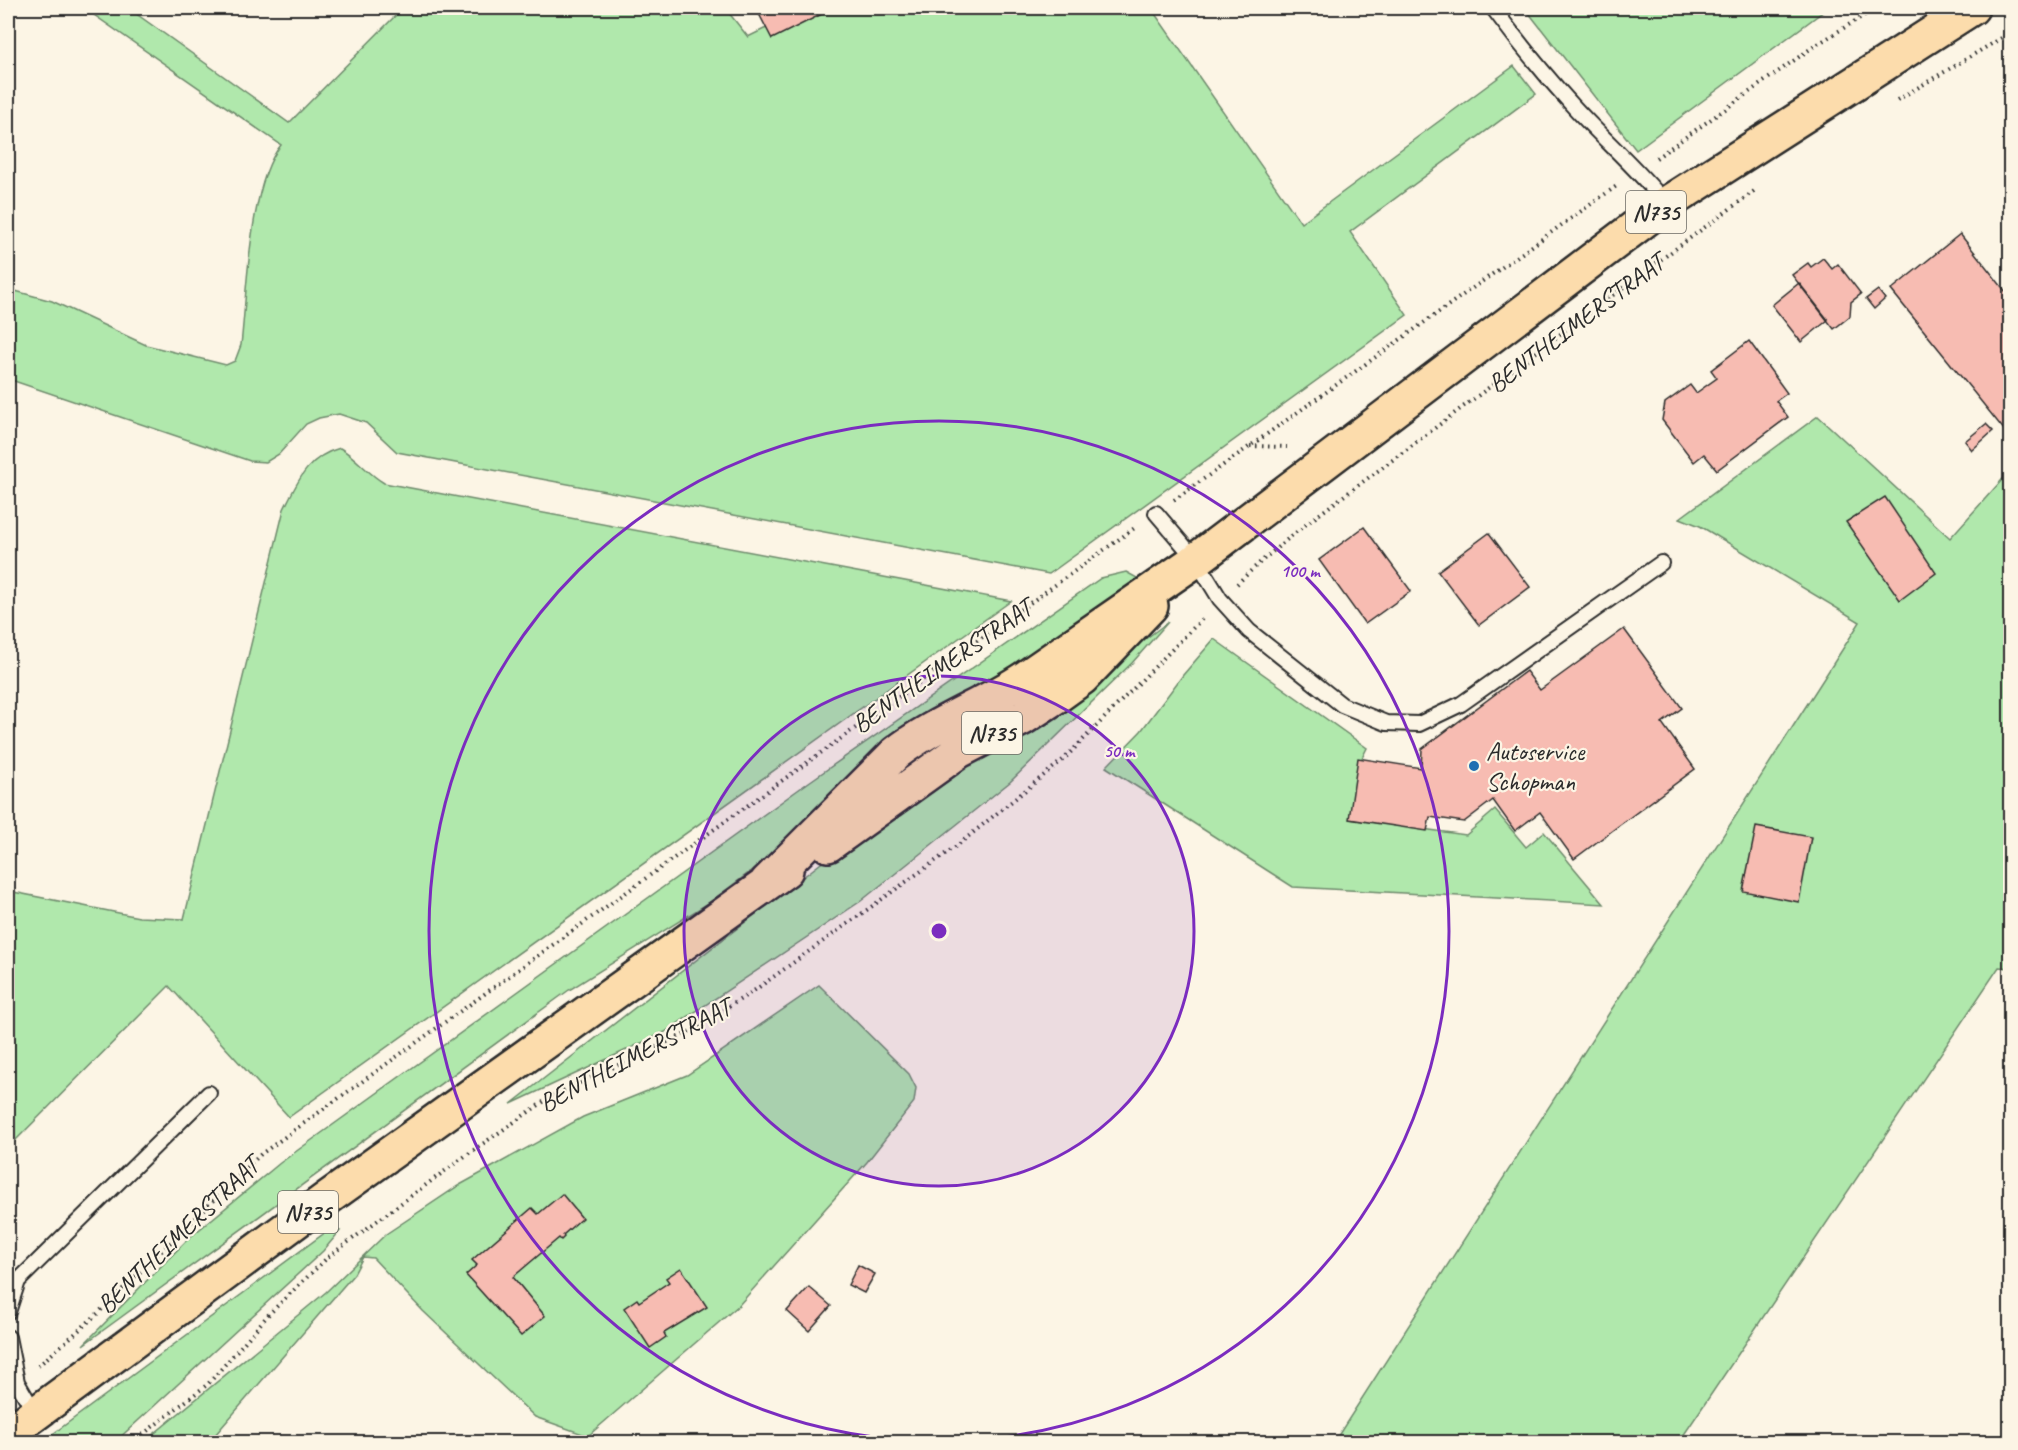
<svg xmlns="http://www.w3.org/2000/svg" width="2018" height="1450" font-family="Caveat,sans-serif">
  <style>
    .green { fill: #b0e8ac; stroke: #6e8a6c; stroke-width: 1.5 }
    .building { fill: #f7bcb2; stroke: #2b2b2b; stroke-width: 1.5 }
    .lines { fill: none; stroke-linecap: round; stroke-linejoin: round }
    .service-casing { stroke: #2b2b2b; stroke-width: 18 }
    .primary-casing { stroke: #2b2b2b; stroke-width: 38 }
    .path { stroke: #2b2b2b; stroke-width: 4; stroke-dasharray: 1.5 4.5; stroke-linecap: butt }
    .service { stroke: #fcf5e5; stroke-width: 14 }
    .primary { stroke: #fcdcac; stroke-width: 33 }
    .ring { fill: none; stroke: #7b2cbf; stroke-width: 3 }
    .poi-dot { fill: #1f6fb2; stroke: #fcf5e5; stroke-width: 2 }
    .labels { text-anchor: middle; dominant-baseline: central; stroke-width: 4.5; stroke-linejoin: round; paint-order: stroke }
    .shield { fill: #fcf5e5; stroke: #6a6863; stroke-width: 1.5 }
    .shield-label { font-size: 24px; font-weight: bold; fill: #2b2b2b }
    .street-label { font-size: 26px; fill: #2b2b2b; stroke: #fcf5e5 }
    .poi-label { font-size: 26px; fill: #2b2b2b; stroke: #fcf5e5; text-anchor: start }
    .centre { fill: #7b2cbf; stroke: #fcf5e5; stroke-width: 3 }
    .ring-label { font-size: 18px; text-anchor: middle; font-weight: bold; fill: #7b2cbf; stroke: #fcf5e5; stroke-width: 4.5; stroke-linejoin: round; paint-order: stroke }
  </style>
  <rect width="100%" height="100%" fill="#fcf5e5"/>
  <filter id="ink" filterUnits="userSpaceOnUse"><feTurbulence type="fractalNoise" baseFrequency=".0167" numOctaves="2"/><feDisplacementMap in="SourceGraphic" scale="12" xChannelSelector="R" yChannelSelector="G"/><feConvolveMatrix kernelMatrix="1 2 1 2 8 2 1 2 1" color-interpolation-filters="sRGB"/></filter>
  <g filter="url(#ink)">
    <!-- green -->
    <path class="green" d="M84,8H128L289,123L403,8H725L748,37L807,8H1151L1301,223L1514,66L1536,94L1350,232L1407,315L1049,574L397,452L366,423L339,414L319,418L306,424L279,454L266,462L250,461L8,379V289L52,301L146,345L226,365L235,361L241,345C247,294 249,183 281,145Z
      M1525,8H1828L1636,150Z
      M1818,416L1950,538L2010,471V968L1999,967L1679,1442H1334L1860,622L1700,526L1680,518Z
      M340,448C357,458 367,473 384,483L1011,601L289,1117L169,986L8,1148V891L139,917L184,919L284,509C298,481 307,457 340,448Z
      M1126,572L1139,579L710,902L569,990L83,1345L189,1238L280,1163L809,782L1101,578Z
      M1168,622L1132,663L1010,782L861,901L665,1032L511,1104L879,818L1032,724Z
      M1214,639L1367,748L1357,768L1350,819L1466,835L1495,810L1526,847L1544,832L1604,904L1293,887L1106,767L1141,731L1183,675Z
      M819,985L909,1074L916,1088L914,1102L867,1162L739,1305L588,1436L535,1417L423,1311L373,1258L363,1257L354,1274L209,1442H144L326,1292L386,1234L458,1186L583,1117L687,1075Z
      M335,1230L340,1231L323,1251L115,1442H42L326,1232Z"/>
    <!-- building -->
    <path class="building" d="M756,8H834L772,39Z
      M1960,234L2010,297V427L2005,431L1891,290Z
      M1823,258L1832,269L1838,264L1861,294L1851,302L1850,316L1834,329L1792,275L1808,263L1811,267Z
      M1799,283L1828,320L1801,342L1772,305Z
      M1878,290L1885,299L1874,309L1866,299Z
      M1749,341L1787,393L1776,401L1788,417L1717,470L1704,454L1694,462L1662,420L1665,403L1690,385L1696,393L1717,378L1711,370Z
      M1986,424L1993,431L1972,450L1965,441Z
      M1885,497L1936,573L1900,600L1846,522Z
      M1364,527L1411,591L1365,624L1319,560Z
      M1489,533L1530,587L1479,625L1438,571Z
      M1624,629L1682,708L1662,723L1695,769L1574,859L1540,812L1515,831L1493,800L1464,822L1430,817L1427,831L1349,819L1358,758L1421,768L1422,749L1526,671L1540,690Z
      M1756,827L1811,837L1799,902L1743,891Z
      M562,1194L582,1218L563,1235L564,1237L561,1240L559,1238L513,1277L545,1316L521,1336L466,1275L477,1265L472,1260L532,1208L538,1214Z
      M858,1265L875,1274L864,1293L848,1285Z
      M681,1268L707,1307L664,1333L666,1337L650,1348L624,1308L637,1299L639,1302L669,1282L666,1278Z
      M809,1287L831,1306L809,1331L787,1311Z"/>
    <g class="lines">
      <!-- service casing -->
      <g class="service-casing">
        <path id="service" d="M1493,8C1518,42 1545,75 1574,107C1604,140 1638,169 1666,204
          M1156,513L1196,560L1220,599L1249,631L1342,705L1386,723L1419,724L1461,704L1661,563
          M8,1312L18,1281L209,1093
          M8,1337L17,1382L35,1413"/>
      </g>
      <!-- primary casing -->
      <g class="primary-casing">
        <path id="primary" d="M828,845L959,751L1023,718L1057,696L1082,678L1151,606
          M767,882L896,753C936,722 983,706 1025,678L1196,560L1666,204L1972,8
          M8,1434L329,1197L786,870"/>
      </g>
      <!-- path -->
      <path class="path" d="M1897,100L2010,33
        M1656,158L1813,47L1876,8
        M1250,446L1287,447
        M1174,500L1618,185
        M1237,584C1291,531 1355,489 1415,443C1528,358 1642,273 1757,189
        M38,1366L94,1317L261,1154L1136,527
        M133,1442L208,1384L269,1314L328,1257L468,1154L552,1096L691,1031L755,990L959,844L1064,759L1204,617"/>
      <!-- service -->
      <use href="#service" class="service"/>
      <!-- primary -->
      <use href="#primary" class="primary"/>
    </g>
  </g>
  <!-- distance rings -->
  <circle cx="939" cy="931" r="255" fill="#7b2cbf" fill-opacity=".12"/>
  <g class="ring">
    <circle cx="939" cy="931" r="255"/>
    <circle cx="939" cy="931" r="510"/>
  </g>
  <!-- markers -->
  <circle class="poi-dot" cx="1474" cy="766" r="6"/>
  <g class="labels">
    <!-- shield labels -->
    <g class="shield">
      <rect x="1626" y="191" width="60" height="42" rx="4.5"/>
      <rect x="962" y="712" width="60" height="42" rx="4.5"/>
      <rect x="278" y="1191" width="60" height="42" rx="4.5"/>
    </g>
    <g class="shield-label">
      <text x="1656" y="212">N735</text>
      <text x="992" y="733">N735</text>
      <text x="308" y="1212">N735</text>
    </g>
    <!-- street labels -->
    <g class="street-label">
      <text transform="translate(1576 323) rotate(-37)">BENTHEIMERSTRAAT</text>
      <text transform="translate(942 666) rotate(-35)">BENTHEIMERSTRAAT</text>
      <text transform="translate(635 1055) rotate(-28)">BENTHEIMERSTRAAT</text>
      <text transform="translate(178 1235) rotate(-44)">BENTHEIMERSTRAAT</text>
    </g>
    <!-- poi labels -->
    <g class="poi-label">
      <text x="1486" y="751">Autoservice<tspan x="1486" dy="30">Schopman</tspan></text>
    </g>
  </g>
  <circle cx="939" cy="931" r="9" class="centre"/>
  <g class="ring-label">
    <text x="1300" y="577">100 m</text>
    <text x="1119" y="757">50 m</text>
  </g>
  <!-- margin -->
  <rect width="2018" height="1450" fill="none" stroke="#fcf5e5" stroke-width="30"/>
  <rect x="15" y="15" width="1988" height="1420" fill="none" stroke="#2b2b2b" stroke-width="2" filter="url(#ink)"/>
</svg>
